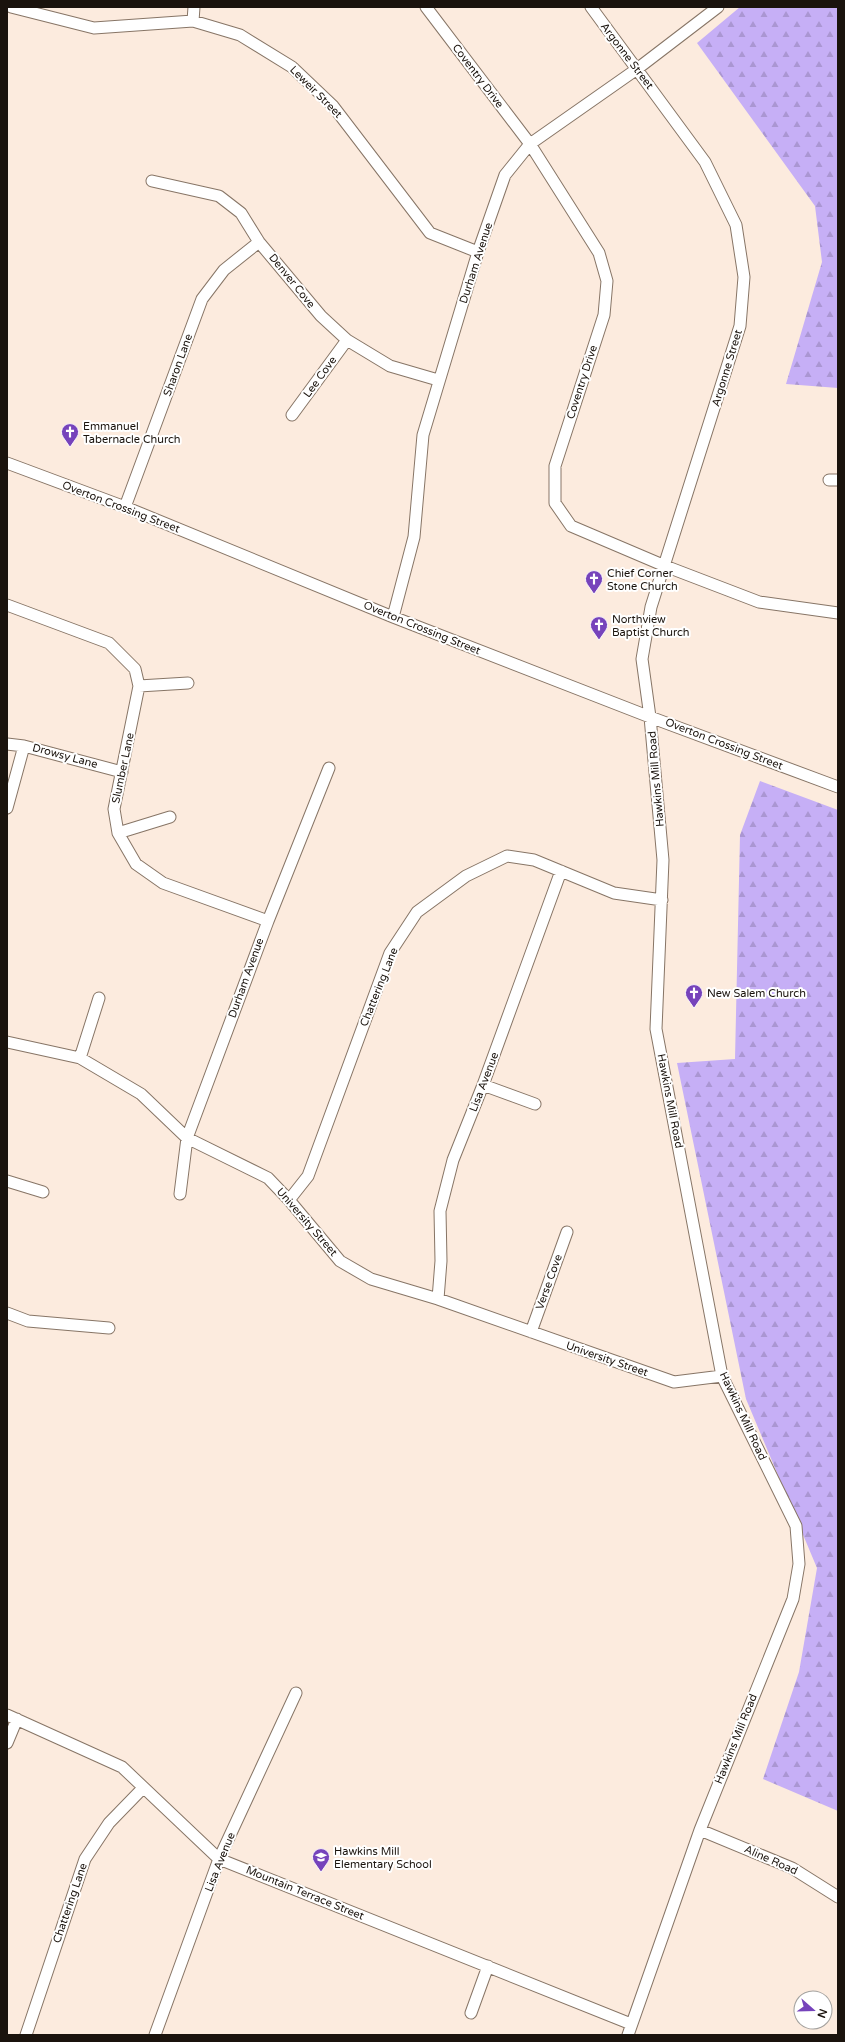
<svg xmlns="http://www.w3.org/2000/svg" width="845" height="2042" font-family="'Varela Round',sans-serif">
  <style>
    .forest { fill: url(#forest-firs) }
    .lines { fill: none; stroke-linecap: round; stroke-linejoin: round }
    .minor-casing { stroke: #877566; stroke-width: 13 }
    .minor { stroke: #fff; stroke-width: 11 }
    .labels { text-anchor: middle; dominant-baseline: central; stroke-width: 4; stroke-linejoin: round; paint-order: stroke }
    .street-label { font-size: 11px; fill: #1a130d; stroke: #fff }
    .poi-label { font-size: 11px; fill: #1a130d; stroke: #fff; text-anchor: start }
  </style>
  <defs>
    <pattern id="forest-firs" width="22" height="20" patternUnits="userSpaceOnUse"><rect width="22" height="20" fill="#c6aff6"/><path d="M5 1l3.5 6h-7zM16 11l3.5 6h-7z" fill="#aa96d2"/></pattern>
  </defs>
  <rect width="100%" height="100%" fill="#fcebde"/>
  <!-- forest -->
  <path class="forest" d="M740,7H838V388L786,384L822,262L815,206L697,43Z
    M760,781L838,810V1811L763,1779L799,1672L817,1568L746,1399L677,1063L735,1059L740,835Z"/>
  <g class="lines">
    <!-- minor casing -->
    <g class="minor-casing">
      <path id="minor" d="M11,7L94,28L193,21L240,35L292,67L333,106L430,233L478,252
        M426,7L530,144L599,253L607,281L604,315L555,466V503L571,526L665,566L759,602L838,613
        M591,7L705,162L736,225L744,277L740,326L651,607L642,659L650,717L663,860L656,1029L722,1376L796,1526L799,1564L793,1599L700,1830L628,2035
        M193,21L194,7
        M152,181L219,196L241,213L259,242L321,316L347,340L390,366L438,380
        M292,415L347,340
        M7,463L125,507L393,617L650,717L838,787
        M829,480H838
        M125,507L202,299L224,270L259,242
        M7,605L109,643L135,669L139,686L114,809L118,833L136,864L163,883L268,921
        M393,617L414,537L423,435L478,252L505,175L530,144L637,69L718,7
        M139,686L188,683
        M7,744L24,746L122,772
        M7,808L24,746
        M118,833L170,817
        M7,1042L80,1058L141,1094L187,1138L268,1178L289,1200L340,1261L371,1279L438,1299L674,1382L722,1376
        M80,1058L99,998
        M483,1085L535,1104
        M7,1181L43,1192
        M180,1194L187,1138L268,921L329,768
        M289,1200L308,1176L390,953L417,912L466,876L507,856L534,860L614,893L662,900
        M438,1299L441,1261L440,1211L453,1160L483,1085L561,871
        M7,1313L28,1321L109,1328
        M531,1332L567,1232
        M7,1715L122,1767L219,1859L631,2024
        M7,1743L17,1719
        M700,1830L792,1868L838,1897
        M471,2013L488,1966
        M26,2035L85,1859L109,1823L143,1788
        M155,2035L219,1859L296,1693"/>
    </g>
    <!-- minor -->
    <use href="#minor" class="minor"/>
  </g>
  <!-- icons -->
  <defs>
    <g id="church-pin" transform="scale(0.9)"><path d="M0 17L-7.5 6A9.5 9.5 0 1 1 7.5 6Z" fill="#7643bb" stroke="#fff"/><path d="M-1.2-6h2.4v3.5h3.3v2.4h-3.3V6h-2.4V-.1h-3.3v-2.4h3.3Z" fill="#fff"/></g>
    <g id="school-pin" transform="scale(0.9)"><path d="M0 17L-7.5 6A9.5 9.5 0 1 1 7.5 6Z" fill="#7643bb" stroke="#fff"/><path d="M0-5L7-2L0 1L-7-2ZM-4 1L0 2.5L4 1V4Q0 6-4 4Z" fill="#fff"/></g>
  </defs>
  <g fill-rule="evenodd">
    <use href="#church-pin" x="70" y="432"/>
    <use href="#church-pin" x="594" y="579"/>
    <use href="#church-pin" x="599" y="625"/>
    <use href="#church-pin" x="694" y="993"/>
    <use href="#school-pin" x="321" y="1857"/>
  </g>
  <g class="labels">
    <!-- street labels -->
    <g class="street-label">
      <text transform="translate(627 56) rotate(53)">Argonne Street</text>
      <text transform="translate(478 76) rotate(53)">Coventry Drive</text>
      <text transform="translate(316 92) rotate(45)">Leweir Street</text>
      <text transform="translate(476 263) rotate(-72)">Durham Avenue</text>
      <text transform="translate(292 281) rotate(51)">Denver Cove</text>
      <text transform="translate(178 365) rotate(-70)">Sharon Lane</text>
      <text transform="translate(727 368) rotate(-73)">Argonne Street</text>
      <text transform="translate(320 377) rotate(-54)">Lee Cove</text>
      <text transform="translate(582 382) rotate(-72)">Coventry Drive</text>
      <text transform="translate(121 507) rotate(21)">Overton Crossing Street</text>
      <text transform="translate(422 628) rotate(22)">Overton Crossing Street</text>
      <text transform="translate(724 744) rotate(21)">Overton Crossing Street</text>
      <text transform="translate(65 756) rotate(15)">Drowsy Lane</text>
      <text transform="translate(123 768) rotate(-78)">Slumber Lane</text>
      <text transform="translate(656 779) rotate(-95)">Hawkins Mill Road</text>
      <text transform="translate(246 978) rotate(-70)">Durham Avenue</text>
      <text transform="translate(379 987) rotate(-68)">Chattering Lane</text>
      <text transform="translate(484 1082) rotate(-69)">Lisa Avenue</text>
      <text transform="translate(670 1101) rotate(79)">Hawkins Mill Road</text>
      <text transform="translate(307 1222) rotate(49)">University Street</text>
      <text transform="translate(549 1282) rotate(-70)">Verse Cove</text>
      <text transform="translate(607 1359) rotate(19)">University Street</text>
      <text transform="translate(743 1416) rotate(65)">Hawkins Mill Road</text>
      <text transform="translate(736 1739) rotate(-68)">Hawkins Mill Road</text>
      <text transform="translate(771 1860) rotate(24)">Aline Road</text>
      <text transform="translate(220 1862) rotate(-68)">Lisa Avenue</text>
      <text transform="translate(305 1893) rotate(22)">Mountain Terrace Street</text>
      <text transform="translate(70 1903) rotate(-71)">Chattering Lane</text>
    </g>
    <!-- poi labels -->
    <g class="poi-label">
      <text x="83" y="426">Emmanuel<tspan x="83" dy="13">Tabernacle Church</tspan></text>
      <text x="607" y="573">Chief Corner<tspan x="607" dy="13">Stone Church</tspan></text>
      <text x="612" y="619">Northview<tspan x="612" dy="13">Baptist Church</tspan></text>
      <text x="707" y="993">New Salem Church</text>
      <text x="334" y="1851">Hawkins Mill<tspan x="334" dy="13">Elementary School</tspan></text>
    </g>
  </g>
  <!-- border -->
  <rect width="845" height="2042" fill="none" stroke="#1a130d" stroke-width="16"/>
  <!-- north arrow -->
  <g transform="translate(813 2010) rotate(110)"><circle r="19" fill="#ffffff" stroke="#a3a19e"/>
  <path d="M0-3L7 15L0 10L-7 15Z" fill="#7643bb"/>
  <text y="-6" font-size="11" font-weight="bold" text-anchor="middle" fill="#1a130d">N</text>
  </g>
</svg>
